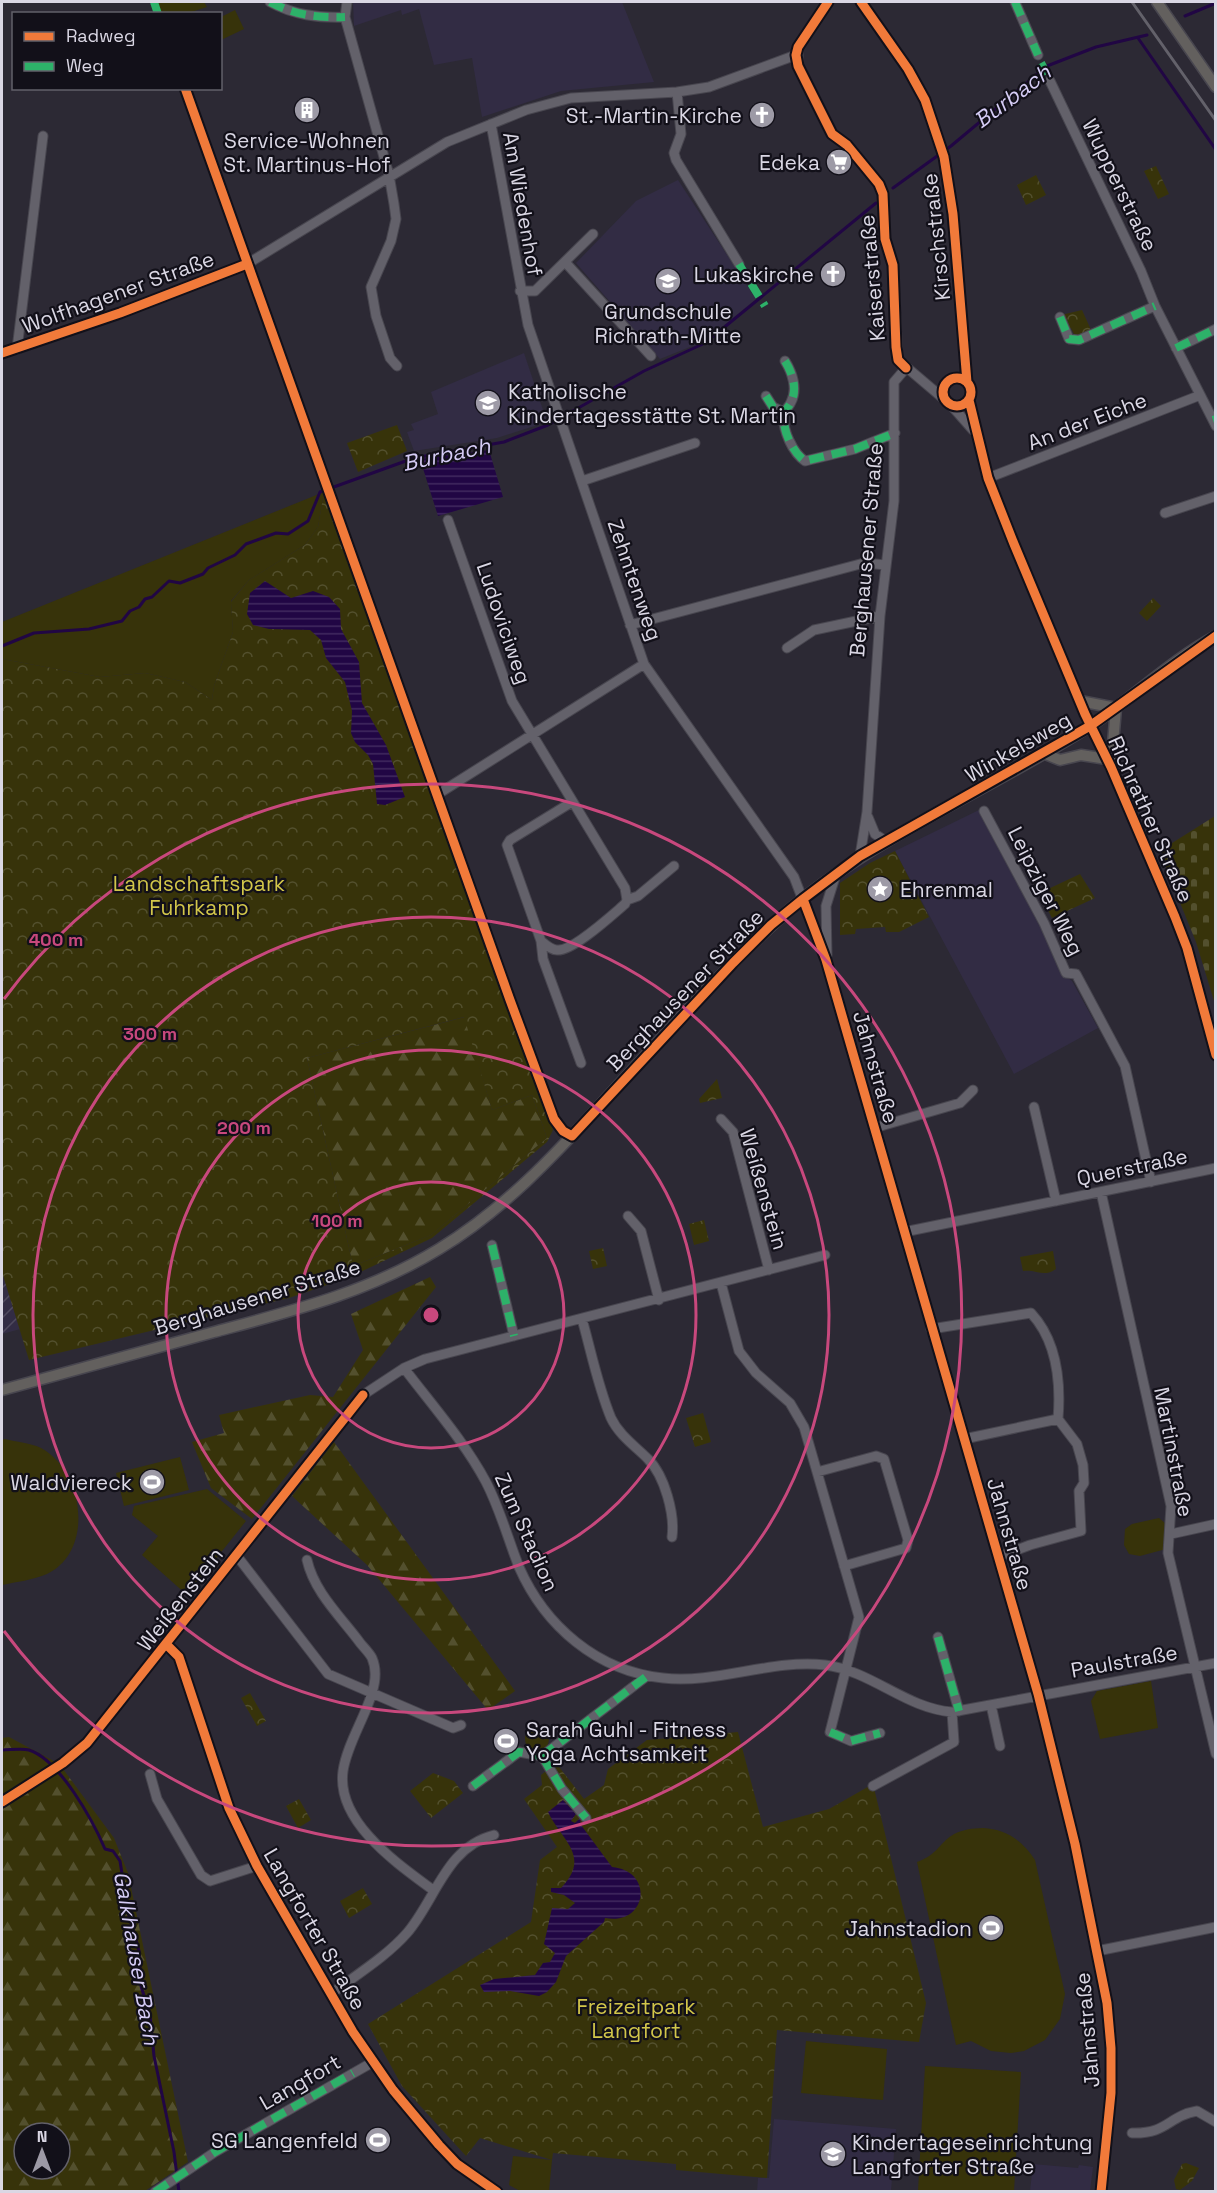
<svg xmlns="http://www.w3.org/2000/svg" width="1217" height="2193" font-family="'Space Grotesk',sans-serif">
  <style>
    .built { fill: #322c44 }
    .industrial { fill: url(#industrial-furrows) }
    .grass { fill: #37330a }
    .forest { fill: url(#forest-firs); fill-rule: evenodd }
    .cemetery { fill: url(#cemetery-stones) }
    .park { fill: url(#park-crowns); fill-rule: evenodd }
    .water { fill: url(#water-rules) }
    .lines { fill: none; stroke-linecap: round; stroke-linejoin: round }
    .stream { stroke: #210644; stroke-width: 3 }
    .minor-casing { stroke: #48464f; stroke-width: 11 }
    .major-casing { stroke: #48464f; stroke-width: 13 }
    .minor { stroke: #63616a; stroke-width: 9 }
    .major { stroke: #63605e; stroke-width: 10 }
    .rail { stroke: #63616a; stroke-width: 3 }
    .quiet { stroke: #2db169; stroke-width: 8; stroke-dasharray: 15 8; stroke-linecap: butt }
    .cycleway-casing { stroke: #121019; stroke-width: 13 }
    .cycleway { stroke: #f17a3a; stroke-width: 9 }
    .ring { fill: none; stroke: #c8487d; stroke-width: 3 }
    .labels { text-anchor: middle; dominant-baseline: central; stroke-width: 4.5; stroke-linejoin: round; paint-order: stroke }
    .poi-label { font-size: 21px; fill: #dad7e4; stroke: #121019; text-anchor: end }
    .street-label { font-size: 21px; fill: #dad7e4; stroke: #121019 }
    .park-label { font-size: 21px; fill: #d2c64a; stroke: #121019 }
    .water-label { font-size: 22px; font-style: italic; fill: #d5ccf5; stroke: #121019 }
    .centre { fill: #c8487d; stroke: #121019; stroke-width: 3 }
    .ring-label { font-size: 18px; text-anchor: middle; font-weight: bold; fill: #c8487d; stroke: #121019; stroke-width: 4.5; stroke-linejoin: round; paint-order: stroke }
  </style>
  <defs>
    <pattern id="industrial-furrows" width="10" height="10" patternUnits="userSpaceOnUse" patternTransform="scale(1.5)"><rect width="10" height="10" fill="#322c44"/><path d="M-1 1l2-2M0 10L10 0M9 11l2-2" fill="none" stroke="#4f4a5f"/></pattern>
    <pattern id="forest-firs" width="22" height="20" patternUnits="userSpaceOnUse" patternTransform="scale(1.5)"><rect width="22" height="20" fill="#37330a"/><path d="M5 1l3.5 6h-7zM16 11l3.5 6h-7z" fill="#53502e"/></pattern>
    <pattern id="cemetery-stones" width="16" height="16" patternUnits="userSpaceOnUse" patternTransform="scale(1.5)"><rect width="16" height="16" fill="#37330a"/><path d="M2 7V4a2 2 0 0 1 4 0v3zM10 15v-3a2 2 0 0 1 4 0v3z" fill="#53502e"/></pattern>
    <pattern id="park-crowns" width="20" height="18" patternUnits="userSpaceOnUse" patternTransform="scale(1.5)"><rect width="20" height="18" fill="#37330a"/><path d="M2 6a3 3 0 1 1 6 0M12 15a3 3 0 1 1 6 0" fill="none" stroke="#53502e"/></pattern>
    <pattern id="water-rules" width="6" height="5" patternUnits="userSpaceOnUse" patternTransform="scale(1.5)"><rect width="6" height="5" fill="#210644"/><path d="M0 2.5h6" fill="none" stroke="#412a5f"/></pattern>
  </defs>
  <rect width="100%" height="100%" fill="#2c2934"/>
  <!-- built -->
  <path class="built" d="M353,2H622L654,82L561,91L482,117L472,58L434,65L419,9L402,15L401,10L354,26Z
    M678,180L756,299L705,341L660,359L576,263L636,201Z
    M524,353L547,422L497,438L414,451L407,432L414,430L411,424L438,414L431,392Z
    M979,810L1014,871L1064,974L1072,981L1098,1028L1014,1074L895,851Z
    M774,2119L896,2129L891,2191L757,2192L758,2178H769Z
    M1033,2164L1078,2168L1079,2165L1093,2167L1090,2191H1030Z"/>
  <!-- industrial -->
  <path class="industrial" d="M2,1272L20,1329L2,1334Z"/>
  <!-- grass -->
  <path class="grass" d="M157,2H204L207,7L188,13H161Z
    M235,10L244,29L221,40V17Z
    M324,492L318,527L305,545L249,580L231,601L233,632L214,686L212,700L185,682L145,673L100,677L2,659V622Z
    M5,1439C16,1442 31,1443 41,1448C84,1471 95,1551 47,1574C33,1580 16,1582 2,1585V1440Z
    M180,1457L189,1490L124,1506L116,1473Z
    M207,1489L246,1521L187,1595L142,1555L158,1536L132,1515L134,1506Z
    M1159,1518L1166,1524V1549L1140,1556L1129,1554L1124,1545L1125,1529L1132,1524Z
    M1151,1681L1158,1728L1100,1739L1091,1701L1097,1691Z
    M525 1739a12 12 0 1 1 24 0a12 12 0 1 1-24 0Z
    M983,1828C1006,1829 1023,1841 1035,1860L1065,1994L1060,2019L1045,2040L1024,2051L1011,2053L991,2051L971,2041L956,2045L917,1862C947,1852 938,1829 983,1828Z
    M806,2041L887,2049L883,2100L801,2093Z
    M925,2066L1021,2072L1014,2191H918Z
    M513,2156L552,2160L549,2191H520L509,2185Z"/>
  <!-- forest -->
  <path class="forest" d="M465,1017L492,1110L532,1095L547,1138L431,1235L353,1266L307,1058Z
    M430,1277L436,1287L252,1519L211,1488L192,1442L224,1433L219,1415L310,1395L333,1397L363,1350L351,1314Z
    M334,1442L515,1691L488,1710L367,1565L292,1496Z
    M9,1737L52,1760L63,1769L114,1838L128,1873L188,2162L145,2191H2V1738ZM24,2133H60V2169H24Z"/>
  <!-- cemetery -->
  <path class="cemetery" d="M1215,816V1004L1196,942L1166,868L1161,850Z"/>
  <!-- park -->
  <path class="park" d="M1156,166L1169,194L1158,199L1144,171Z
    M1036,175L1046,195L1026,205L1017,185Z
    M1082,310L1092,332L1075,336L1071,328L1068,329L1061,315Z
    M397,425L407,451L358,472L347,443Z
    M324,492L553,1130L547,1142L432,1238L350,1277L289,1298L29,1360L2,1272V659L100,677L145,673L185,682L212,700L214,686L233,632L231,602L249,580L305,545L318,527ZM464,1017L492,1110L532,1095L547,1138L431,1235L353,1266L307,1058Z
    M1153,598L1161,606L1147,621L1139,613Z
    M895,851L929,917L899,932H886L885,927L856,929L855,934L840,935V883L870,863Z
    M1080,874L1095,898L1052,918L1042,899L1046,890Z
    M717,1079L722,1098L700,1103L699,1099Z
    M704,1220L709,1241L694,1245L689,1224Z
    M603,1248L607,1266L593,1269L589,1251Z
    M1053,1251L1056,1269C1043,1278 1037,1269 1023,1271L1020,1257Z
    M703,1413L711,1442L695,1447L686,1418Z
    M250,1693L266,1721L257,1726L241,1698Z
    M738,1732L763,1827L829,1809L873,1784L926,2003L919,2042L777,2030L767,2178L676,2170V2164L553,2153L552,2160L480,2138L466,2156L402,2086L368,2024L531,1922L540,1860L557,1847L524,1799L542,1785L541,1775L556,1763L584,1799L604,1785L608,1769L647,1740Z
    M433,1773L454,1781L463,1793L431,1818L410,1791Z
    M299,1799L311,1820L298,1828L286,1806Z
    M363,1888L372,1904L349,1918L340,1901Z
    M1186,2163L1199,2168L1192,2181L1180,2190L1176,2189L1174,2180L1182,2164Z"/>
  <!-- water -->
  <path class="water" d="M489,450L503,497L438,516L420,459Z
    M265,581L291,598L313,591L329,597L340,609L341,629L359,662L362,703L386,745L405,797L385,805L377,804L373,764L368,755L355,742L351,733L352,711L345,682L326,658L321,640L310,630L269,629L253,625L247,614L250,593Z
    M563,1800L576,1814L571,1821L575,1823L580,1818L581,1825L612,1867C655,1871 647,1926 605,1918L604,1922L566,1956L556,1982L547,1992L539,1996L510,1991L484,1992L480,1985L494,1979L535,1975L543,1963L550,1962L555,1953L544,1944L552,1908L568,1909L575,1903L564,1895L551,1892V1888H561C592,1856 561,1840 548,1812Z"/>
  <g class="lines">
    <!-- stream -->
    <path class="stream" d="M1185,16L1216,3
      M1138,38L1216,150
      M893,188L951,146L1047,66L1096,47L1147,35
      M2,646L34,633L89,629L122,621L130,611L139,607L145,599L152,597L169,581L180,583L203,574L208,568L235,555L246,544L276,533L288,534L308,521L320,492L414,458L504,442L548,425L644,371L705,343L876,203
      M2,1750C10,1750 22,1748 29,1750C60,1760 93,1821 105,1849L113,1851L120,1861L128,1912L139,1951L141,1986L150,2015L154,2056L174,2152L179,2192"/>
    <!-- minor casing -->
    <g class="minor-casing">
      <path id="minor" d="M270,2C294,15 318,18 345,17
        M347,2L345,17L389,175L394,204L396,219L391,241L371,287L376,316L390,358L397,366
        M828,2L798,47V66L832,134L847,145L879,184L883,194L885,239L893,265L898,360L951,405L973,430
        M861,2L908,69L925,100L944,157L953,214L967,382
        M1015,2L1038,55
        M1050,81L1141,271L1155,306L1216,426
        M677,92L681,134L674,153L676,160L739,264
        M491,124L528,325L644,664L794,877L826,960L1038,1694L1075,1844L1107,2003L1111,2048V2093L1101,2192
        M565,262L651,356
        M520,291H535L593,234
        M1060,317L1069,339L1079,340L1155,306
        M1176,348L1216,329
        M17,349L43,136
        M2,353L120,313L247,264L447,142L526,110L571,98L677,92L709,87L796,55
        M785,361C792,372 798,389 791,402C789,407 785,409 784,415C782,430 793,453 805,461L855,449L895,433
        M766,396L773,407L784,412
        M944,398L942,392L949,380L962,378C970,384 973,391 969,400L963,405H951
        M969,400L988,478L1014,544L1085,714L1111,767L1175,917L1187,948L1216,1055
        M988,478L1198,396
        M582,481L695,443
        M1165,513L1216,496
        M448,520L512,701L625,888L627,900L625,904C612,915 572,952 557,950C551,950 546,945 541,941
        M630,625L864,563L886,565
        M787,648L814,630L880,616
        M438,794L644,664
        M572,802L510,840L507,845L541,941L543,959L581,1063
        M984,811L1044,923L1066,973L1076,974L1125,1066L1151,1182
        M868,817L875,834L887,842
        M860,856L867,812L880,616L894,501V382L906,368
        M627,900L638,896L674,866
        M827,955L826,906L836,874
        M1034,1107L1056,1201
        M721,1119L733,1132L769,1270
        M874,1128L960,1103L973,1090
        M1101,1192L1171,1506L1168,1553L1216,1754
        M628,1216L641,1231L659,1300
        M904,1232L1216,1168
        M492,1245L514,1336
        M721,1283L739,1351L756,1373L790,1403L804,1427L859,1617L830,1732L851,1741L880,1733
        M582,1319C591,1351 598,1387 611,1418C619,1435 635,1446 648,1459C665,1476 675,1515 672,1537
        M931,1329L1031,1313C1057,1341 1061,1382 1058,1419L1077,1444L1083,1465L1084,1483L1079,1491L1081,1531L1030,1545L998,1557
        M404,1368C432,1405 464,1441 486,1482C500,1509 508,1539 519,1567C545,1626 597,1671 663,1678C717,1684 771,1659 825,1665C872,1671 905,1708 952,1712L1216,1663
        M964,1439L1058,1419
        M817,1472L876,1456L884,1459L908,1540L906,1548L844,1566
        M1171,1534L1216,1524
        M237,1556L328,1674L453,1728L461,1725
        M307,1560C314,1591 339,1615 358,1640C362,1646 369,1652 372,1658C379,1674 373,1692 367,1707C359,1727 346,1750 343,1771C336,1822 398,1864 433,1890
        M938,1637L959,1711
        M167,1645L179,1657L229,1808L257,1866L353,2032L393,2090L439,2145L457,2164L497,2192
        M991,1705L1000,1746
        M542,1756L647,1676
        M542,1756L562,1789L586,1818
        M150,1774L157,1799L201,1875L210,1881L257,1866
        M473,1786L519,1752L542,1756
        M873,1786L954,1742L952,1712
        M2,1802L63,1763L87,1743L363,1395L404,1368L425,1359L825,1255
        M1097,1951L1216,1927
        M331,1994C356,1975 387,1956 407,1933C436,1899 446,1847 494,1835
        M1132,2133C1168,2134 1168,2116 1197,2111L1216,2122
        M155,2192L215,2152L373,2062"/>
    </g>
    <!-- major casing -->
    <g class="major-casing">
      <path id="major" d="M1157,2L1216,87
        M1080,701L1116,708
        M1043,753L1060,760L1081,755L1107,759
        M1111,767L1116,708
        M2,1390C72,1371 143,1352 214,1332C292,1311 369,1292 439,1249C502,1211 553,1157 602,1103C657,1044 710,983 769,928C862,840 984,794 1090,726C1133,698 1171,660 1216,636"/>
    </g>
    <!-- minor -->
    <use href="#minor" class="minor"/>
    <!-- major -->
    <use href="#major" class="major"/>
    <!-- rail -->
    <path class="rail" d="M1132,2L1216,121"/>
    <!-- quiet -->
    <path class="quiet" d="M154,2L158,14
      M270,2C294,15 318,18 345,17
      M1015,2L1038,55
      M1041,63L1047,74
      M739,264L765,306
      M1060,317L1069,339L1079,340L1155,306
      M1176,348L1216,329
      M785,361C792,372 798,389 791,402C789,407 785,409 784,415C782,430 793,453 805,461L855,449L895,433
      M766,396L773,407L784,412
      M1213,420L1216,419
      M492,1245L514,1336
      M938,1637L959,1711
      M830,1732L851,1741L880,1733
      M542,1756L647,1676
      M542,1756L562,1789L586,1818
      M473,1786L519,1752L542,1756
      M155,2192L215,2152L353,2073"/>
    <!-- cycleway casing -->
    <g class="cycleway-casing">
      <path id="cycleway" d="M828,2L798,47L796,55L798,66L832,134L847,145L879,184L883,194L885,239L893,265L896,347L898,360L906,368
        M861,2L908,69L925,100L944,157L953,214L967,382
        M185,88L510,1000L554,1119L563,1131L572,1136L733,963L771,925L803,899L860,856L1090,726L1216,636
        M2,353L120,313L247,264
        M943 392a14 14 0 1 1 28 0a14 14 0 1 1-28 0Z
        M969,400L988,478L1014,544L1085,714L1111,767L1175,917L1187,948L1216,1055
        M803,899L826,960L1038,1694L1075,1844L1107,2003L1111,2048V2093L1101,2192
        M167,1645L179,1657L229,1808L257,1866L353,2032L393,2090L439,2145L457,2164L497,2192
        M2,1802L63,1763L87,1743L363,1395"/>
    </g>
    <!-- cycleway -->
    <use href="#cycleway" class="cycleway"/>
  </g>
  <!-- distance rings -->
  <g class="ring">
    <circle cx="431" cy="1315" r="133"/>
    <circle cx="431" cy="1315" r="265"/>
    <circle cx="431" cy="1315" r="398"/>
    <path d="M4 999A531 531 0 1 1 4 1631"/>
  </g>
  <!-- icons -->
  <defs>
    <g id="building-disc" transform="scale(1.35)"><circle r="9.5" fill="#9d9aa6" stroke="#121019"/><path d="M-4-6H4V6H1V3H-1V6H-4ZM-2.5-4.3h1.7v1.8h-1.7ZM.8-4.3h1.7v1.8H.8ZM-2.5-1h1.7V.8h-1.7ZM.8-1h1.7V.8H.8Z" fill="#fff"/></g>
    <g id="church-disc" transform="scale(1.35)"><circle r="9.5" fill="#9d9aa6" stroke="#121019"/><path d="M-1.2-6h2.4v3.5h3.3v2.4h-3.3V6h-2.4V-.1h-3.3v-2.4h3.3Z" fill="#fff"/></g>
    <g id="supermarket-disc" transform="scale(1.35)"><circle r="9.5" fill="#9d9aa6" stroke="#121019"/><path d="M-6-5.5h2.5l.6 2H6L4.5 2H-2.5L-4.4-4H-6ZM-1.5 3.2a1.3 1.3 0 1 0 .1 0ZM3 3.2a1.3 1.3 0 1 0 .1 0Z" fill="#fff"/></g>
    <g id="school-disc" transform="scale(1.35)"><circle r="9.5" fill="#9d9aa6" stroke="#121019"/><path d="M0-5L7-2L0 1L-7-2ZM-4 1L0 2.5L4 1V4Q0 6-4 4Z" fill="#fff"/></g>
    <g id="sight-disc" transform="scale(1.35)"><circle r="9.5" fill="#9d9aa6" stroke="#121019"/><path d="M0-6L1.8-2.2L6-1.7L2.9 1.2L3.7 5.4L0 3.3L-3.7 5.4L-2.9 1.2L-6-1.7L-1.8-2.2Z" fill="#fff"/></g>
    <g id="stadium-disc" transform="scale(1.35)"><circle r="9.5" fill="#9d9aa6" stroke="#121019"/><path d="M0-5a6.5 5 0 1 0 0 10a6.5 5 0 1 0 0-10ZM-3.5-1.8h7v3.6h-7Z" fill="#fff"/></g>
  </defs>
  <g fill-rule="evenodd">
    <use href="#building-disc" x="307" y="110"/>
    <use href="#church-disc" x="762" y="115"/>
    <use href="#supermarket-disc" x="839" y="162"/>
    <use href="#church-disc" x="833" y="274"/>
    <use href="#school-disc" x="668" y="281"/>
    <use href="#school-disc" x="488" y="403"/>
    <use href="#sight-disc" x="880" y="889"/>
    <use href="#stadium-disc" x="152" y="1482"/>
    <use href="#stadium-disc" x="506" y="1741"/>
    <use href="#stadium-disc" x="991" y="1928"/>
    <use href="#stadium-disc" x="378" y="2140"/>
    <use href="#school-disc" x="833" y="2154"/>
  </g>
  <g class="labels">
    <!-- poi labels -->
    <g class="poi-label">
      <text x="742" y="115">St.-Martin-Kirche</text>
      <text x="307" y="140" text-anchor="middle">Service-Wohnen<tspan x="307" dy="24">St. Martinus-Hof</tspan></text>
      <text x="820" y="162">Edeka</text>
      <text x="814" y="274">Lukaskirche</text>
      <text x="668" y="311" text-anchor="middle">Grundschule<tspan x="668" dy="24">Richrath-Mitte</tspan></text>
      <text x="508" y="391" text-anchor="start">Katholische<tspan x="508" dy="24">Kindertagesstätte St. Martin</tspan></text>
      <text x="900" y="889" text-anchor="start">Ehrenmal</text>
      <text x="132" y="1482">Waldviereck</text>
      <text x="526" y="1729" text-anchor="start">Sarah Guhl - Fitness<tspan x="526" dy="24">Yoga Achtsamkeit</tspan></text>
      <text x="972" y="1928">Jahnstadion</text>
      <text x="358" y="2140">SG Langenfeld</text>
      <text x="852" y="2142" text-anchor="start">Kindertageseinrichtung<tspan x="852" dy="24">Langforter Straße</tspan></text>
    </g>
    <!-- street labels -->
    <g class="street-label">
      <text transform="translate(1120 185) rotate(64)">Wupperstraße</text>
      <text transform="translate(523 204) rotate(80)">Am Wiedenhof</text>
      <text transform="translate(936 237) rotate(-96)">Kirschstraße</text>
      <text transform="translate(872 278) rotate(-95)">Kaiserstraße</text>
      <text transform="translate(118 292) rotate(-20)">Wolfhagener Straße</text>
      <text transform="translate(1087 421) rotate(-21)">An der Eiche</text>
      <text transform="translate(866 550) rotate(-85)">Berghausener Straße</text>
      <text transform="translate(635 580) rotate(71)">Zehntenweg</text>
      <text transform="translate(504 623) rotate(71)">Ludoviciweg</text>
      <text transform="translate(1018 747) rotate(-30)">Winkelsweg</text>
      <text transform="translate(1151 819) rotate(66)">Richrather Straße</text>
      <text transform="translate(1046 891) rotate(63)">Leipziger Weg</text>
      <text transform="translate(685 990) rotate(-46)">Berghausener Straße</text>
      <text transform="translate(876 1067) rotate(74)">Jahnstraße</text>
      <text transform="translate(1132 1167) rotate(-12)">Querstraße</text>
      <text transform="translate(764 1189) rotate(74)">Weißenstein</text>
      <text transform="translate(257 1297) rotate(-17)">Berghausener Straße</text>
      <text transform="translate(1174 1452) rotate(79)">Martinstraße</text>
      <text transform="translate(527 1532) rotate(66)">Zum Stadion</text>
      <text transform="translate(1010 1534) rotate(74)">Jahnstraße</text>
      <text transform="translate(180 1599) rotate(-52)">Weißenstein</text>
      <text transform="translate(1124 1661) rotate(-10)">Paulstraße</text>
      <text transform="translate(315 1929) rotate(60)">Langforter Straße</text>
      <text transform="translate(1087 2030) rotate(-95)">Jahnstraße</text>
      <text transform="translate(300 2082) rotate(-30)">Langfort</text>
    </g>
    <!-- park labels -->
    <g class="park-label">
      <text x="199" y="883">Landschaftspark<tspan x="199" dy="24">Fuhrkamp</tspan></text>
      <text x="636" y="2006">Freizeitpark<tspan x="636" dy="24">Langfort</tspan></text>
    </g>
    <!-- water labels -->
    <g class="water-label">
      <text transform="translate(1012 96) rotate(-37)">Burbach</text>
      <text transform="translate(446 454) rotate(-12)">Burbach</text>
      <text transform="translate(137 1958) rotate(80)">Galkhauser Bach</text>
    </g>
  </g>
  <circle cx="431" cy="1315" r="9" class="centre"/>
  <g class="ring-label">
    <text x="56" y="946">400 m</text>
    <text x="150" y="1040">300 m</text>
    <text x="244" y="1134">200 m</text>
    <text x="337" y="1227">100 m</text>
  </g>
  <!-- border -->
  <rect width="1217" height="2193" fill="none" stroke="#dad7e4" stroke-width="6"/>
  <!-- legend -->
  <rect x="12" y="12" width="210" height="78" fill="#121019" stroke="#62606a" stroke-width="1.5"/>
  <rect x="24" y="32" width="30" height="9" fill="#f17a3a" stroke="#62606a" stroke-width="1.5"/>
  <text x="66" y="42" font-size="18" fill="#dad7e4">Radweg</text>
  <rect x="24" y="62" width="30" height="9" fill="#2db169" stroke="#62606a" stroke-width="1.5"/>
  <text x="66" y="72" font-size="18" fill="#dad7e4">Weg</text>
  <!-- north arrow -->
  <g transform="translate(42 2151)"><circle r="28" fill="#121019" stroke="#62606a" stroke-width="1.5"/>
  <path d="M0-4.5L10 22L0 15L-10 22Z" fill="#9d9aa6"/>
  <text y="-9" font-size="16" font-weight="bold" text-anchor="middle" fill="#dad7e4">N</text>
  </g>
</svg>
